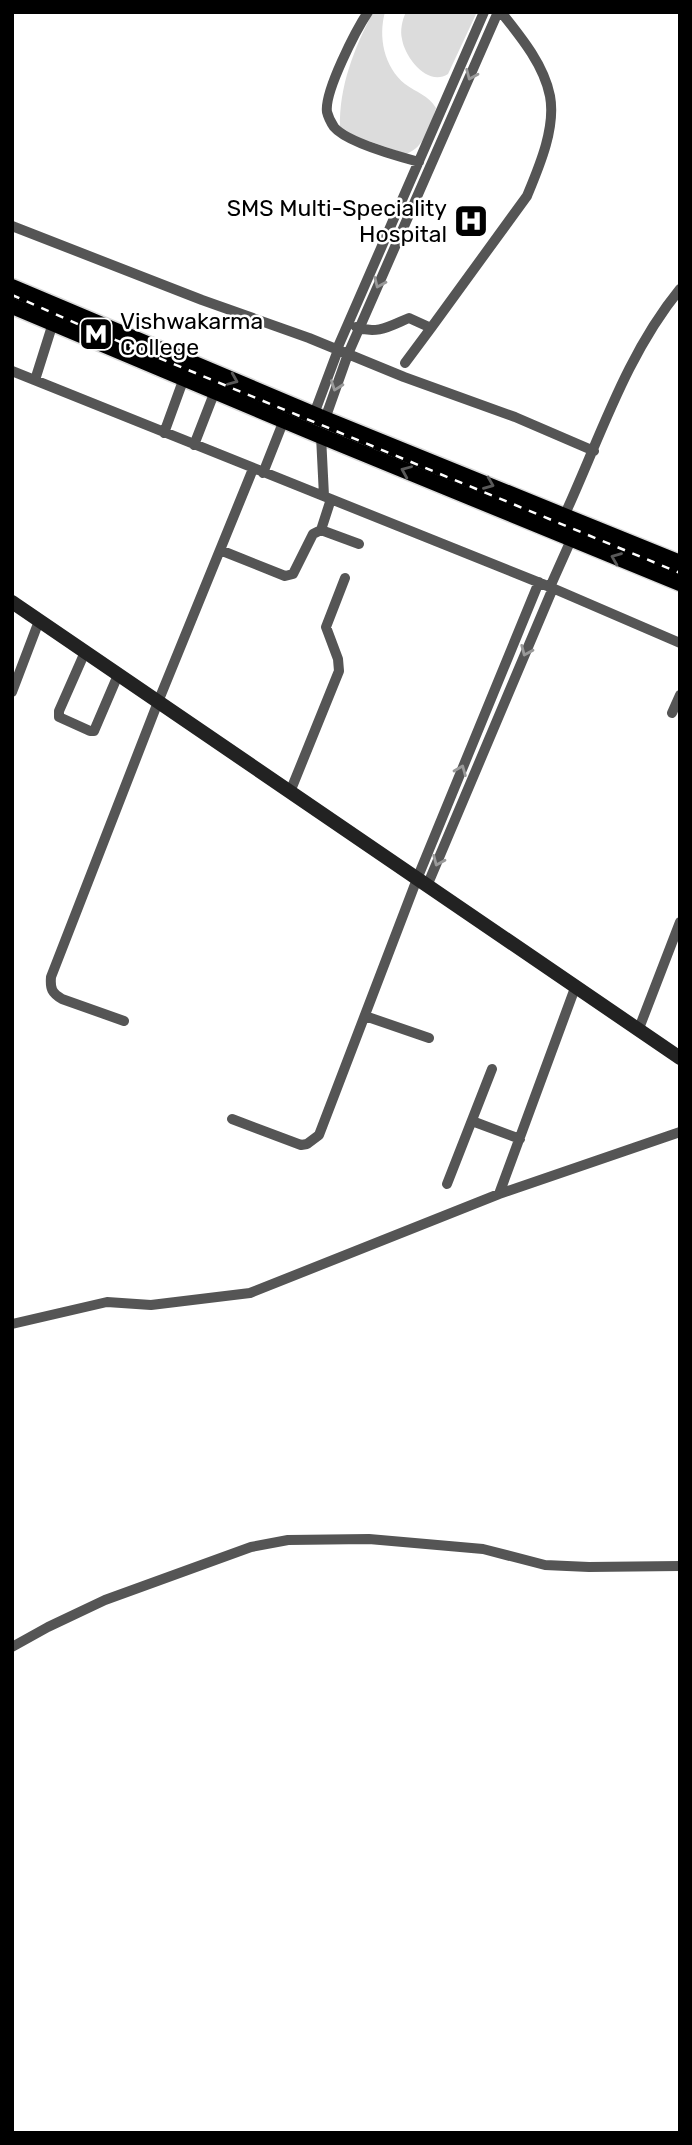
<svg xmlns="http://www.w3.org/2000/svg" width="692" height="2145" font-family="Rubik,sans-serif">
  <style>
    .green { fill: #dcdcdc }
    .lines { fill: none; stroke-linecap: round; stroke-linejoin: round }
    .primary-casing { stroke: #dbdbdb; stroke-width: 19 }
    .street { stroke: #555; stroke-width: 10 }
    .secondary { stroke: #222; stroke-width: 14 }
    .primary { stroke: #000; stroke-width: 16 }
    .rail-casing { stroke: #000; stroke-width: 5 }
    .rail { stroke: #fff; stroke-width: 2.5; stroke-dasharray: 8; stroke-linecap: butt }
    .oneway { stroke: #999 }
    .oneway2 { stroke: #595959 }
    .labels { text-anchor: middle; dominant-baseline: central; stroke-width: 5; stroke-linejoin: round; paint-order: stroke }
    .poi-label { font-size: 23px; fill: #000; stroke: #fff; text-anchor: end }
  </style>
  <rect width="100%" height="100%" fill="#fff"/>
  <!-- green -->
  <path class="green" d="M373,12H385C378,37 384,67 405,84C417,93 428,95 436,108C430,126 425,147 406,154L369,141H354L340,128C339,86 354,49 373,12Z
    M406,12H477L448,74C428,87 405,58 402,39C400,31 402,20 406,12Z"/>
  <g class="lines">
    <!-- primary casing -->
    <g class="primary-casing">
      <path id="primary" d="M12,287L325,419L680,563
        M12,306L321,436L680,583"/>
    </g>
    <!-- street -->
    <path class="street" d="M368,12C356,30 324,92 327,112C328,116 332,124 334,127C346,142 400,157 419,162
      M12,226L202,300L309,338L404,377L515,417L594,451
      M356,327C377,335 390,326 409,318L431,328L405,363
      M431,328L527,196C539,167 556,128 550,96C544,65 521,37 501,12
      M337,349L484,12
      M12,371L550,587L680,643
      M35,380L53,323
      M314,414L338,350
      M325,419L348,354L498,12
      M164,433L184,378
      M321,436L324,496
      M194,445L215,391
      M263,473L284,420
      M321,530L359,544
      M560,535L565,514C600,438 626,355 680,289
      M220,550L285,576L293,574L313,534L321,530L331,499
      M550,587L571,540
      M85,652L59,711V717L90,731H94L118,675
      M12,692L39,621
      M672,713L680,695
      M290,792L339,671L338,659L326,627L345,578
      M427,886L553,588
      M365,1016L429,1038
      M124,1021L62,999C52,993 50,989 51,977L158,702L253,469
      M638,1031L680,922
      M232,1119L301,1145L307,1144L319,1135L417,879L539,582
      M472,1121L520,1139
      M447,1184L492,1069
      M499,1194L575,988
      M12,1324L107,1302L151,1305L250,1293L499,1194L680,1132
      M12,1647L48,1627L105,1600L251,1547L288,1540L369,1539L483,1549L545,1565L589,1567L680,1566"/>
    <!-- secondary -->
    <path class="secondary" d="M12,602L680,1058"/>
    <!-- primary -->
    <use href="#primary" class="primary"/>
    <!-- rail casing -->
    <g class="rail-casing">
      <path id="rail" d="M12,295L96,332L680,573"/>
    </g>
    <!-- rail -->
    <use href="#rail" class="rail"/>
  </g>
  <!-- one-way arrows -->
  <defs><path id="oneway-chevron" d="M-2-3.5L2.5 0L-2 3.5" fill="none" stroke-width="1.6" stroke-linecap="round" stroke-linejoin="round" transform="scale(1.75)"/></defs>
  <g class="oneway">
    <use href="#oneway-chevron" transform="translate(471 75) rotate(113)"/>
    <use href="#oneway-chevron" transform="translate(379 283) rotate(114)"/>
    <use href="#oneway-chevron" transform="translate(336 386) rotate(110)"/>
    <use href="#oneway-chevron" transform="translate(526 651) rotate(113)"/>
    <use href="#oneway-chevron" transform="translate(461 770) rotate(-68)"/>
    <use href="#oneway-chevron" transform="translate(438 861) rotate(113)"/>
  </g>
  <g class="oneway2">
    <use href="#oneway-chevron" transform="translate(233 380) rotate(23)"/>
    <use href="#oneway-chevron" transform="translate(406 471) rotate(-157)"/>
    <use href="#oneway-chevron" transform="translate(489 484) rotate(22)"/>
    <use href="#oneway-chevron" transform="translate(616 558) rotate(-158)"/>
  </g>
  <!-- icons -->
  <defs>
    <g id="hospital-square" transform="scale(1.75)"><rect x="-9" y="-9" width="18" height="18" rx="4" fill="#000" stroke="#fff"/><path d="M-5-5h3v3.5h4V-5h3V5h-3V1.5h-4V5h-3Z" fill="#fff"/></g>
    <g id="metro-square" transform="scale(1.75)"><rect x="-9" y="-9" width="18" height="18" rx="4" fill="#000" stroke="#fff"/><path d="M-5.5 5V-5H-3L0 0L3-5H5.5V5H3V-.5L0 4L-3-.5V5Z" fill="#fff"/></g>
  </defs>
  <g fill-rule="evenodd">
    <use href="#hospital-square" x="471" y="221"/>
    <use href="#metro-square" x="96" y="334"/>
  </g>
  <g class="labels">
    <!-- poi labels -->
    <g class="poi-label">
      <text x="447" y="208">SMS Multi-Speciality<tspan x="447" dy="26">Hospital</tspan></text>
      <text x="120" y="321" text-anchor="start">Vishwakarma<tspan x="120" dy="26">College</tspan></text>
    </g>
  </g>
  <!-- border -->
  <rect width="692" height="2145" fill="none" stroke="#000000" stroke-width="28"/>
</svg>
